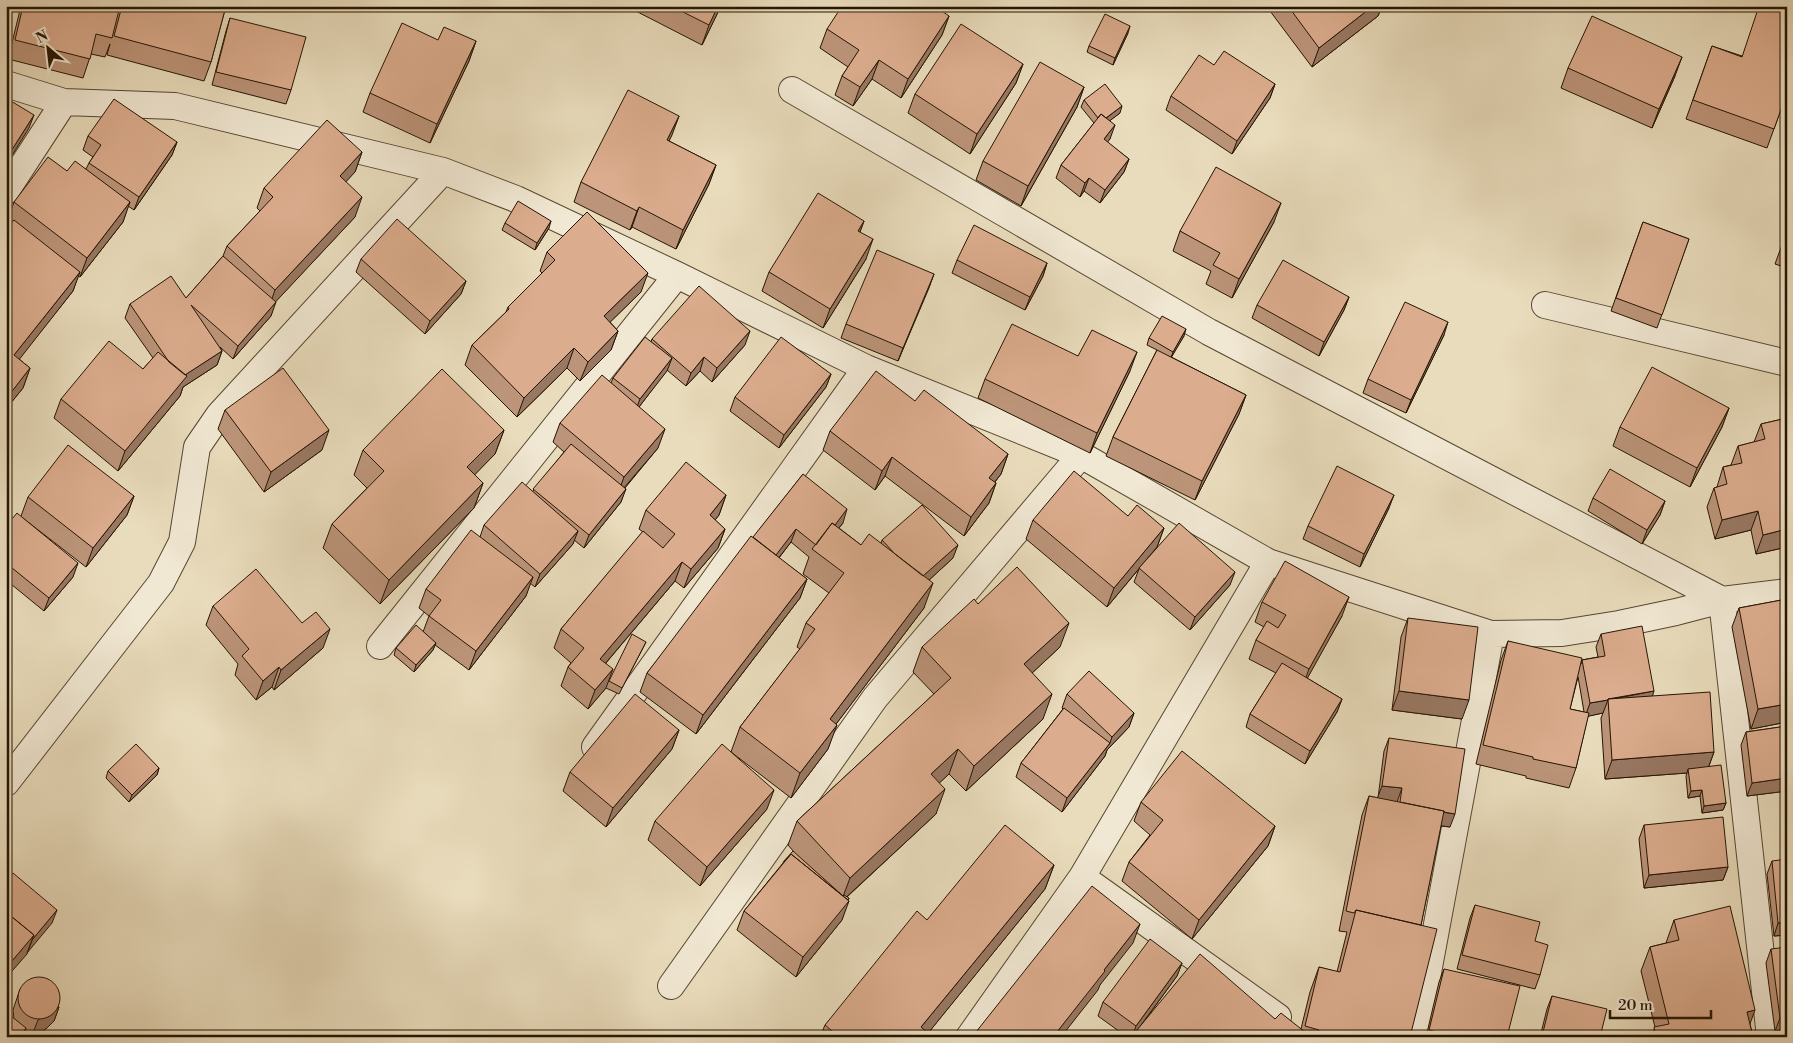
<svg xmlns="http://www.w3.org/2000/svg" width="1793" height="1043" font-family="'Libre Bodoni',serif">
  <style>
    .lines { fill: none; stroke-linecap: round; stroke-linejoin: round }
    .minor-casing { stroke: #564731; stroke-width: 28 }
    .minor { stroke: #f1e8d3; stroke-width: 26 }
    .wall { fill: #bc9479; stroke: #251503; fill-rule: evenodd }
    .shaded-wall { fill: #997863; stroke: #251503 }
    .building { fill: #dbac8d; stroke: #251503 }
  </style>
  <rect width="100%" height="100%" fill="#e9dcbc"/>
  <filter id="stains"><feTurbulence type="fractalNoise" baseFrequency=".004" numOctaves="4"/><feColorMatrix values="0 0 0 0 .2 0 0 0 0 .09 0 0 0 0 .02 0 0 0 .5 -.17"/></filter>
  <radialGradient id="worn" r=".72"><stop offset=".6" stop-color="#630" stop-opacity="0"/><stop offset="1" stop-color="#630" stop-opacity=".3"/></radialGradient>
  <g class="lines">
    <!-- minor casing -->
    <g class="minor-casing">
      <path id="minor" d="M6,84L64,102L175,106L443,171L516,199L677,275L866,368L1081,455L1268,562L1491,634L1562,633L1619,624L1676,612L1722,600L1787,592
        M792,90L1209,332L1722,600L1770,1037
        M6,191L64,102
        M1545,305L1787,363
        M380,646L677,275
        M595,747L866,368
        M6,783L161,583L182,542L197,447L219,415L443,171
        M1082,877L1278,1017
        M671,986L875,698L1081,455
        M969,1037L1082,877L1268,562
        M1416,1037L1491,634"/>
    </g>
    <!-- minor -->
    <use href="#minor" class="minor"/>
  </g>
  <!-- wall -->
  <path class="wall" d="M21,6H226L211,62L204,81L107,55L110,44L105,57L91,54L83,78L8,59Z
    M626,6H721L702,45Z
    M1271,6H1382L1378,16L1312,67L1270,11Z
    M949,16L942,35L901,98L872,79L853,106L835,95L842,76L848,67L820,48L827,29Z
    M230,18L291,90L286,104L212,85L226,31Z
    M1128,33L1113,65L1087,52L1089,46Z
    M476,41L469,61L430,143L363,112L370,93Z
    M1712,46L1742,56L1787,93L1767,148L1686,119Z
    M1023,64L1016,83L970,154L908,113L915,94Z
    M1214,65L1275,84L1270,98L1232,154L1166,110L1171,96Z
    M1568,68L1675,76L1652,128L1561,88Z
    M1084,87L1077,107L1021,206L976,180L983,161Z
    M1084,100L1120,113L1109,121L1110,139L1107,142L1129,159L1124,172L1100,203L1084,191L1080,197L1056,178L1061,165L1094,123L1081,107Z
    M679,116L669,141L716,165L709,184L676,249L632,227L630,230L574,202L581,182Z
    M88,136L177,142L172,155L134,210L128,206L123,222L80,277L78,276L73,291L19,359L30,368L23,388L6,409V230L11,224L7,222L14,202L67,171L86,169L89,163L93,157L83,150Z
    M362,152L355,172L345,182L355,217L275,302L271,316L233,359L220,347L222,351L217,365L183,387L180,396L118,471L54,418L61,399L143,369L153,358L125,318L130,304L186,298L223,256L227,246L260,211L257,208L264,188Z
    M864,221L860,232L866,259L823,328L762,291L769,272Z
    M1274,222L1232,298L1206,284L1211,271L1173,251L1180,231Z
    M1643,222L1689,239L1657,328L1611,311Z
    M505,223L549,228L535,250L502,230Z
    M1787,231V268L1775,264Z
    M547,252L641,292L610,322L618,331L611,350L580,381L567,368L517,417L465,365L472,345L506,312L508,307L542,273L540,271Z
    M361,259L466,281L461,294L425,334L356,272Z
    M957,260L1047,263L1043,276L1025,310L952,273Z
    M934,274L898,361L841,338L846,324Z
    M1349,297L1344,310L1319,356L1252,318L1257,305Z
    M1444,335L1406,413L1363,393L1368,379Z
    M1184,336L1171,357L1246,395L1239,414L1195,500L1106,456L1113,437L1157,350L1147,345L1149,338Z
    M652,339L745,345L712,382L700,371L686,386L667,370L639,407L658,448L625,488L621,502L584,548L574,540L573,544L535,587L530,583L526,596L469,670L435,645L433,650L414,672L394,655L396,648L423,632L429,616L419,608L426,589L480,537L484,525L533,491L564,452L553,442L560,423L611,383L613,378L651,342Z
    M1078,356L1130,371L1090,453L978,398L985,379Z
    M831,374L826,387L779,448L730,411L735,397Z
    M915,401L1008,454L1001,474L995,482L996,483L989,503L964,536L885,476L875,490L823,450L830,431Z
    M1729,408L1722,427L1690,487L1613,446L1620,427Z
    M225,410L322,450L264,492L218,429Z
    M1787,418V547L1756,554L1751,530L1715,539L1707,507L1714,488L1717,487L1723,467L1731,465L1738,446L1754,442L1761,424Z
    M504,430L495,454L474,475L483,483L474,508L380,604L323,548L332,524L367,488L354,475L363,450Z
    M803,474L843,523L839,528L861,545L881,543L882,540L953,558L929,580L924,608L836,724L828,749L791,798L731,752L740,727L800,649L797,647L806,623L829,593L803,574L809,557L791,542L779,558L807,579L800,598L696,734L640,692L647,673Z
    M726,495L719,515L715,520L725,529L718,548L684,588L675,581L606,663L609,680L646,642L643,648L619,694L606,688L588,709L561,686L568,667L571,663L554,648L561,629L643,532L639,529L646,510Z
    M134,496L127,515L86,567L24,519L73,577L44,611L6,580V526L21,516L28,497Z
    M1593,498L1665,501L1660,515L1642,544L1588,511Z
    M1389,508L1360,567L1303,539L1308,526Z
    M1128,516L1164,528L1157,547L1144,563L1230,585L1190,630L1134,582L1139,569L1107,607L1026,539L1033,520Z
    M1787,599V722L1751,729L1732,627L1739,608Z
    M1262,602L1342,616L1307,678L1342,699L1337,712L1305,764L1246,727L1250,714L1276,673L1249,659L1256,640L1264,627L1255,622Z
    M978,604L1060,647L1032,673L1043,719L966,791L949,774L939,783L936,814L847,897L848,900L842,920L796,977L737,930L744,911L783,863L784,861L794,852L788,845L797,821L934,694L913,672L922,647Z
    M213,606L323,648L274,690L272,687L256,700L235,675L238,664L206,625Z
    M1408,618L1462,719L1392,710L1401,637Z
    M1601,634L1653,696L1714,752L1709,766L1726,803L1723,810L1702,813L1700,796L1688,798L1686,776L1687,773L1605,779L1601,718L1603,713L1588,716L1576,768L1569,788L1526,778V776L1476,764L1501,660L1508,641L1581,664L1582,660L1598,657L1596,647ZM1578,677L1580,688L1584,712L1570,709Z
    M1067,694L1134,713L1129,727L1107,750L1105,756L1062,812L1016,777L1021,763L1063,709L1062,708Z
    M1787,726V791L1747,796L1741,745L1746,732Z
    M679,730L672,749L606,827L563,791L570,772Z
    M1389,738L1450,827L1441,826L1421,925L1410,1037H1127L1098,1016L1103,1002L1182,963L1177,976L1143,1023L1275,1019L1301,1029L1310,992L1319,967L1337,972L1347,932L1339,931L1362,815L1369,796L1378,798L1384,751Z
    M159,768L157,775L129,802L106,778L108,771Z
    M1141,802L1275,826L1268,846L1192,939L1122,881L1129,862L1150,835L1134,821Z
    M767,809L700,886L648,840L655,821Z
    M1644,825L1728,867L1723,880L1644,888L1639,839Z
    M1772,861L1787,935L1774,936L1767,874Z
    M1054,865L1045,889L928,1033L933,1037H820L825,1025L927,920Z
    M1475,905L1535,941L1540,975L1535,989L1457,969L1470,918Z
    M1674,920L1750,1024L1753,1037H1651L1655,1027L1641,971L1650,947L1666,943Z
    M1771,949L1787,1029L1775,1031L1766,963Z
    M1444,969L1507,1037H1426L1439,982Z
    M20,989L59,1007L54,1021L48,1027L42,1032L33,1033L25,1031L23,1037H6L14,1019L13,1010Z
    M1552,996L1600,1037H1540L1547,1009Z"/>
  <!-- shaded-wall -->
  <path class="shaded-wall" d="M718,6H721L702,45L709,25Z
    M1373,6H1382L1378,16L1312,67L1319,48Z
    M949,16L942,35L901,98L908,79Z
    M1130,26L1128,33L1113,65L1115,58Z
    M476,41L469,61L430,143L437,124Z
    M1682,57L1675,76L1652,128L1659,109Z
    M879,60L872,79L853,106L860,87Z
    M1023,64L1016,83L970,154L977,134Z
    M1275,84L1270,98L1232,154L1237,141Z
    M1084,87L1077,107L1021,206L1028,186Z
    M1122,106L1120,113L1099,129L1101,122Z
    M34,115L29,128L6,165V159Z
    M679,116L672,135L660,159L667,140Z
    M1115,125L1110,139L1099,153L1104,139Z
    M177,142L172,155L134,210L139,197Z
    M362,152L355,172L333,196L340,176Z
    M1129,159L1124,172L1100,203L1105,190Z
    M716,165L709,184L676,249L683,230Z
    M1089,178L1084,191L1080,197L1085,183Z
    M362,197L355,217L268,310L275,290Z
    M130,202L123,222L80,277L87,258Z
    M1281,203L1274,222L1232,298L1239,279Z
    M639,207L632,227L630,230L637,211Z
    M551,221L549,228L535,250L537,243Z
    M864,221L857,240L858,231Z
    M873,239L866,259L823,328L830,309Z
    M1047,263L1043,276L1025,310L1030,297Z
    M80,272L73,291L7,375L14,355Z
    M648,273L641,292L597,335L604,316Z
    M934,274L929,288L898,361L903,348Z
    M466,281L461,294L425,334L430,321Z
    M1349,297L1344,310L1319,356L1324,342Z
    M276,302L271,316L233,359L238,346Z
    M1448,322L1444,335L1406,413L1411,400Z
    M1186,329L1184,336L1171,358L1173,352Z
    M618,331L611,350L580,381L588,362Z
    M750,331L745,345L712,382L717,368Z
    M574,348L567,368L517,417L524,398Z
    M222,351L217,365L183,387L180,396L118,471L125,451L180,378Z
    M1137,352L1130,371L1090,453L1097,433Z
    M704,357L700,371L686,386L691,373Z
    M672,358L667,371L635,412L640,399Z
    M30,368L23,388L6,409V399Z
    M831,374L826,387L779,448L784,435Z
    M1246,395L1239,414L1195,500L1202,481Z
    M1729,408L1722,427L1690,487L1697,468Z
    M665,429L658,448L617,496L624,477Z
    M329,430L322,450L264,492L271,472Z
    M504,430L495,454L458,492L467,467Z
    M1008,454L1001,474L982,498L989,478Z
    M892,457L885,476L875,490L882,471Z
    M483,483L474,508L380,604L389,580Z
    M996,483L989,503L964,536L971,517Z
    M626,489L621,502L584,548L589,535Z
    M726,495L719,515L703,535L710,515Z
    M1394,495L1389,508L1360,567L1364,554Z
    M134,496L127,515L86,567L93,548Z
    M1665,501L1660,515L1642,544L1647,530Z
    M847,509L843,523L818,553V546Z
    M1758,511L1751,530L1715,539L1722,520Z
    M1164,528L1157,547L1107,607L1114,588Z
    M725,529L718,548L684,588L691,569Z
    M796,529L791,542L770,569L775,555Z
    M1787,529V547L1756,554L1763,535Z
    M578,531L573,544L535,587L540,574Z
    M958,545L953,558L914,594L918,580Z
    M682,562L675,581L593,678L600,659Z
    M78,563L73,577L44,611L49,598Z
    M1235,572L1230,585L1190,630L1195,617Z
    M533,577L526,596L469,670L476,651Z
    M807,579L800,598L696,734L703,715Z
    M933,583L924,608L821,744L830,719Z
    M1349,597L1342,616L1302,688L1309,669Z
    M1069,623L1060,647L1015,689L1024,664Z
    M330,629L323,648L274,690L281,670Z
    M436,643L433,650L414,672L416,665Z
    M279,667L272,687L256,700L263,681Z
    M613,669L606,688L588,709L595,690Z
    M1399,691L1469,700L1462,719L1392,710Z
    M1654,691L1650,704L1608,700Z
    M1052,694L1043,719L966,791L974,766Z
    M1342,699L1337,712L1305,764L1310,751Z
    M1608,700L1603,713L1585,717L1590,703Z
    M1787,704V722L1751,729L1758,709Z
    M1134,713L1129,727L1107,750L1105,756L1062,812L1067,798L1110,743L1112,737Z
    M837,725L828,749L791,798L800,773Z
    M679,730L672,749L606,827L613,808Z
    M958,749L949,774L922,799L931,774Z
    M1714,752L1707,771L1688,769L1687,773L1605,779L1612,760Z
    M159,768L157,775L129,802L132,795Z
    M1787,778V791L1747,796L1752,783Z
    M1382,786L1402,788L1397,802L1377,799Z
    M945,789L936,814L841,902L850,878Z
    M774,790L767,809L700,886L707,867Z
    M1702,790L1700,796L1688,798L1691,791Z
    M1726,803L1723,810L1702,813L1704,806Z
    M1400,806L1455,814L1450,827L1395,819Z
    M1275,826L1268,846L1192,939L1199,920Z
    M1054,865L1045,889L925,1037L921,1027Z
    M1728,867L1723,880L1644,888L1649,875Z
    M849,898L847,904L849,901L842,920L796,977L803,957Z
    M57,910L52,923L27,953L32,940Z
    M1787,922V935L1774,936L1778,923Z
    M1140,924L1133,943L1100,985L1098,990L1061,1037H1053L1104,970Z
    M34,935L27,954L6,978V968Z
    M1182,963L1177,976L1133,1036H1132V1037L1136,1026Z
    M59,1007L54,1021L48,1027L42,1032L33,1033L38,1020Z
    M1755,1010L1746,1035L1747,1012Z
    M1787,1017V1029L1775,1031L1780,1018Z
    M26,1028L23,1037H19Z"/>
  <!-- building -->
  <path class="building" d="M23,6H120L112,38L96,34L90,59L15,40Z
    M122,6H226L211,62L114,36Z
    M671,6H718L709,25Z
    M842,6H935L949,16L908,79L879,60L860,87L842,76L859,50L827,29Z
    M1288,6H1373L1319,48Z
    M1759,6H1787V93L1774,129L1693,100L1712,46L1742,57Z
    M1105,14L1130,26L1115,58L1089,46Z
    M1592,16L1682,57L1659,109L1568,68Z
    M230,18L306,37L291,90L216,72Z
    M402,23L438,40L444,27L476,41L437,124L370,93Z
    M961,24L1023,64L977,134L915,94Z
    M1224,51L1275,84L1237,141L1171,96L1199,55L1214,65Z
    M1040,62L1084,87L1028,186L983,161Z
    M1105,84L1122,106L1106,118L1101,114L1098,118L1084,100Z
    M628,90L679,116L667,140L716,165L683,230L639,207L637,211L581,182Z
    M6,98L34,115L6,159Z
    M114,99L177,142L139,197L89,163L101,145L88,136Z
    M1101,114L1115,125L1104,139L1129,159L1105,190L1089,178L1085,183L1061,165Z
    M327,120L362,152L340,176L362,197L275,290L227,246L273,197L264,188Z
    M48,157L67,171L75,161L130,202L87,258L14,202Z
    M1216,167L1281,203L1239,279L1213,265L1220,253L1180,231Z
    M818,193L864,221L858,231L873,239L830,309L769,272Z
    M518,201L551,221L537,243L505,223Z
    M587,212L648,273L604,316L618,331L588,362L574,348L524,398L472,345L509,309L508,307L555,260L547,252Z
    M397,219L466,281L430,321L361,259Z
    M14,220L80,272L14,355L30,368L6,399V230Z
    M1643,222L1689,239L1662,315L1616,298Z
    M974,225L1047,263L1030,297L957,260Z
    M1787,232V246L1782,244Z
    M877,250L934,274L903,348L846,324Z
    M223,256L276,302L238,346L191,305L222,351L185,375L169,362L130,304L171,276L186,298Z
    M1283,260L1349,297L1324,342L1257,305Z
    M699,286L750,331L717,368L704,357L691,373L652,339Z
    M1405,302L1448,322L1411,400L1368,379Z
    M1162,316L1186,329L1173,352L1149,338Z
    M1012,324L1078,356L1092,330L1137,352L1097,433L985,379Z
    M645,337L672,358L640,399L613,378Z
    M781,337L831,374L784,435L735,397Z
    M109,341L143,369L158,352L187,376L125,451L61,399Z
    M1157,350L1246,395L1202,481L1113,437Z
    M1652,367L1729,408L1697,468L1620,427Z
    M283,368L329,430L271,472L225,410Z
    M442,369L504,430L467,467L483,483L389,580L332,524L384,471L363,450Z
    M876,371L915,401L924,390L1008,454L989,478L996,483L971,517L892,457L882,471L830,431Z
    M602,375L665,429L624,477L560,423Z
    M1787,418V529L1763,535L1758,511L1722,520L1714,488L1727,484L1723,467L1742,463L1738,446L1765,439L1761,424Z
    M571,444L626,489L589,535L533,489Z
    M68,445L134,496L93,548L28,497Z
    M686,462L726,495L710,515L725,529L691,569L682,562L600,659L613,669L595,690L568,667L584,648L561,629L643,531L663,548L675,534L646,510Z
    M1337,466L1394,495L1364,554L1308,526Z
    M1610,469L1665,501L1647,530L1593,498Z
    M1074,471L1128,516L1137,505L1164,528L1114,588L1033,520Z
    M803,474L847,509L835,525L832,523L816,545L796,529L776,555L753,537Z
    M522,482L578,531L540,574L484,525Z
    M922,505L958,545L923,576L895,554L882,540Z
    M17,513L78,563L49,598L6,563V526Z
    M832,523L861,545L869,534L933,583L830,719L837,725L800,773L740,727L815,629L806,623L844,573L812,549Z
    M1179,523L1235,572L1195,617L1139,568Z
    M471,530L533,577L476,651L429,616L441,600L426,589Z
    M751,536L807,579L703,715L647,673Z
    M1285,561L1349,597L1309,669L1256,640L1267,621L1278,628L1286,615L1262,602Z
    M1017,567L1069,623L1024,664L1052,694L974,766L958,749L931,774L945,789L850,878L797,821L951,678L922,647L974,599L978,604Z
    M256,569L302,623L316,612L330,629L281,670L279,667L263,681L242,656L249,649L213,606Z
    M1787,599V704L1758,709L1739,608Z
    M1408,618L1478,627L1469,700L1399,691Z
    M416,625L436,643L416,665L396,648Z
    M1642,626L1654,691L1608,699V700L1590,703L1582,660L1605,656L1601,634Z
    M632,634L646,642L622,688L609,681Z
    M1508,641L1582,658L1570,709L1589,713L1576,768L1533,759V757L1483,745Z
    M1282,663L1342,699L1310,751L1250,714Z
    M1089,671L1134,713L1112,737L1067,694Z
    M1710,692L1714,752L1612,760L1608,699Z
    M635,694L679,730L613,808L570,772Z
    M1064,708L1110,743L1067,798L1021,763Z
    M1787,726V778L1752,783L1746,732Z
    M1389,738L1465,749L1455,814L1444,812V811L1400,802L1402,788L1382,786Z
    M136,744L159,768L132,795L108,771Z
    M722,744L774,790L707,867L655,821Z
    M1182,751L1275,826L1199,920L1129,862L1163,820L1141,802Z
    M1721,765L1726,803L1704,806L1702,790L1691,791L1688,769Z
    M1369,796L1444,811L1421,925L1356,910L1354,913L1346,911Z
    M1723,817L1728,867L1649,875L1644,825Z
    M1005,825L1054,865L921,1027L933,1037H839L825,1025L917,911L927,920Z
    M793,851L843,896L844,895L849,898L848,900L791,854L784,862V861Z
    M791,854L849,901L803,957L744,911Z
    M1787,859V922L1778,923L1772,861Z
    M13,873L57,910L32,940L34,935L6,912V881Z
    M1092,886L1140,924L1104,970L1105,971L1053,1037H972Z
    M1475,905L1540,922L1535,941L1548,945L1540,975L1462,955Z
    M1730,906L1755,1010L1747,1012L1753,1037H1656L1654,1027L1669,1024L1650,947L1679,940L1674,920Z
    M1356,910L1437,929L1410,1037H1318L1319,1030L1305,1026L1319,967L1340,972Z
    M6,912L34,935L6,968Z
    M1150,939L1182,963L1136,1026L1103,1002Z
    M1787,947V1017L1780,1018L1771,949Z
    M1200,954L1275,1019L1281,1013L1305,1032L1301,1037H1208L1205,1034L1202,1037H1175L1168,1031L1164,1037H1133L1132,1036Z
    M1444,969L1520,986L1507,1037H1458L1429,1030Z
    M18 998a21 21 0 1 1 42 0a21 21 0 1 1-42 0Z
    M1552,996L1607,1009L1600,1037L1542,1036Z
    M6,1012L26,1028L19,1037H6Z"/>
  <!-- margin -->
  <rect width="1793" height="1043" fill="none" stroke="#e9dcbc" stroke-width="25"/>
  <rect x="8" y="8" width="1778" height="1028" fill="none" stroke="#251503" stroke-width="2.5"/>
  <rect x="12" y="12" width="1768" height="1018" fill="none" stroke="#251503"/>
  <!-- north arrow -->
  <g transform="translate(48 48) rotate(332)" stroke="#f1e8d3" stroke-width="4" paint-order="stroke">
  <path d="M0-4L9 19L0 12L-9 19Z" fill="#251503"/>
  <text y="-8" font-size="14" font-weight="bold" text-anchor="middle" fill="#251503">N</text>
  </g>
  <!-- scale -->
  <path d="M1610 1010v8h101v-8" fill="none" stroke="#251503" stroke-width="2.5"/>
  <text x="1618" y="1010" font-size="15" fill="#251503" stroke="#f1e8d3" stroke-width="4" paint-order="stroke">20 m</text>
  <rect width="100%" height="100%" filter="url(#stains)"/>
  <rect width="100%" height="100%" fill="url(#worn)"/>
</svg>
